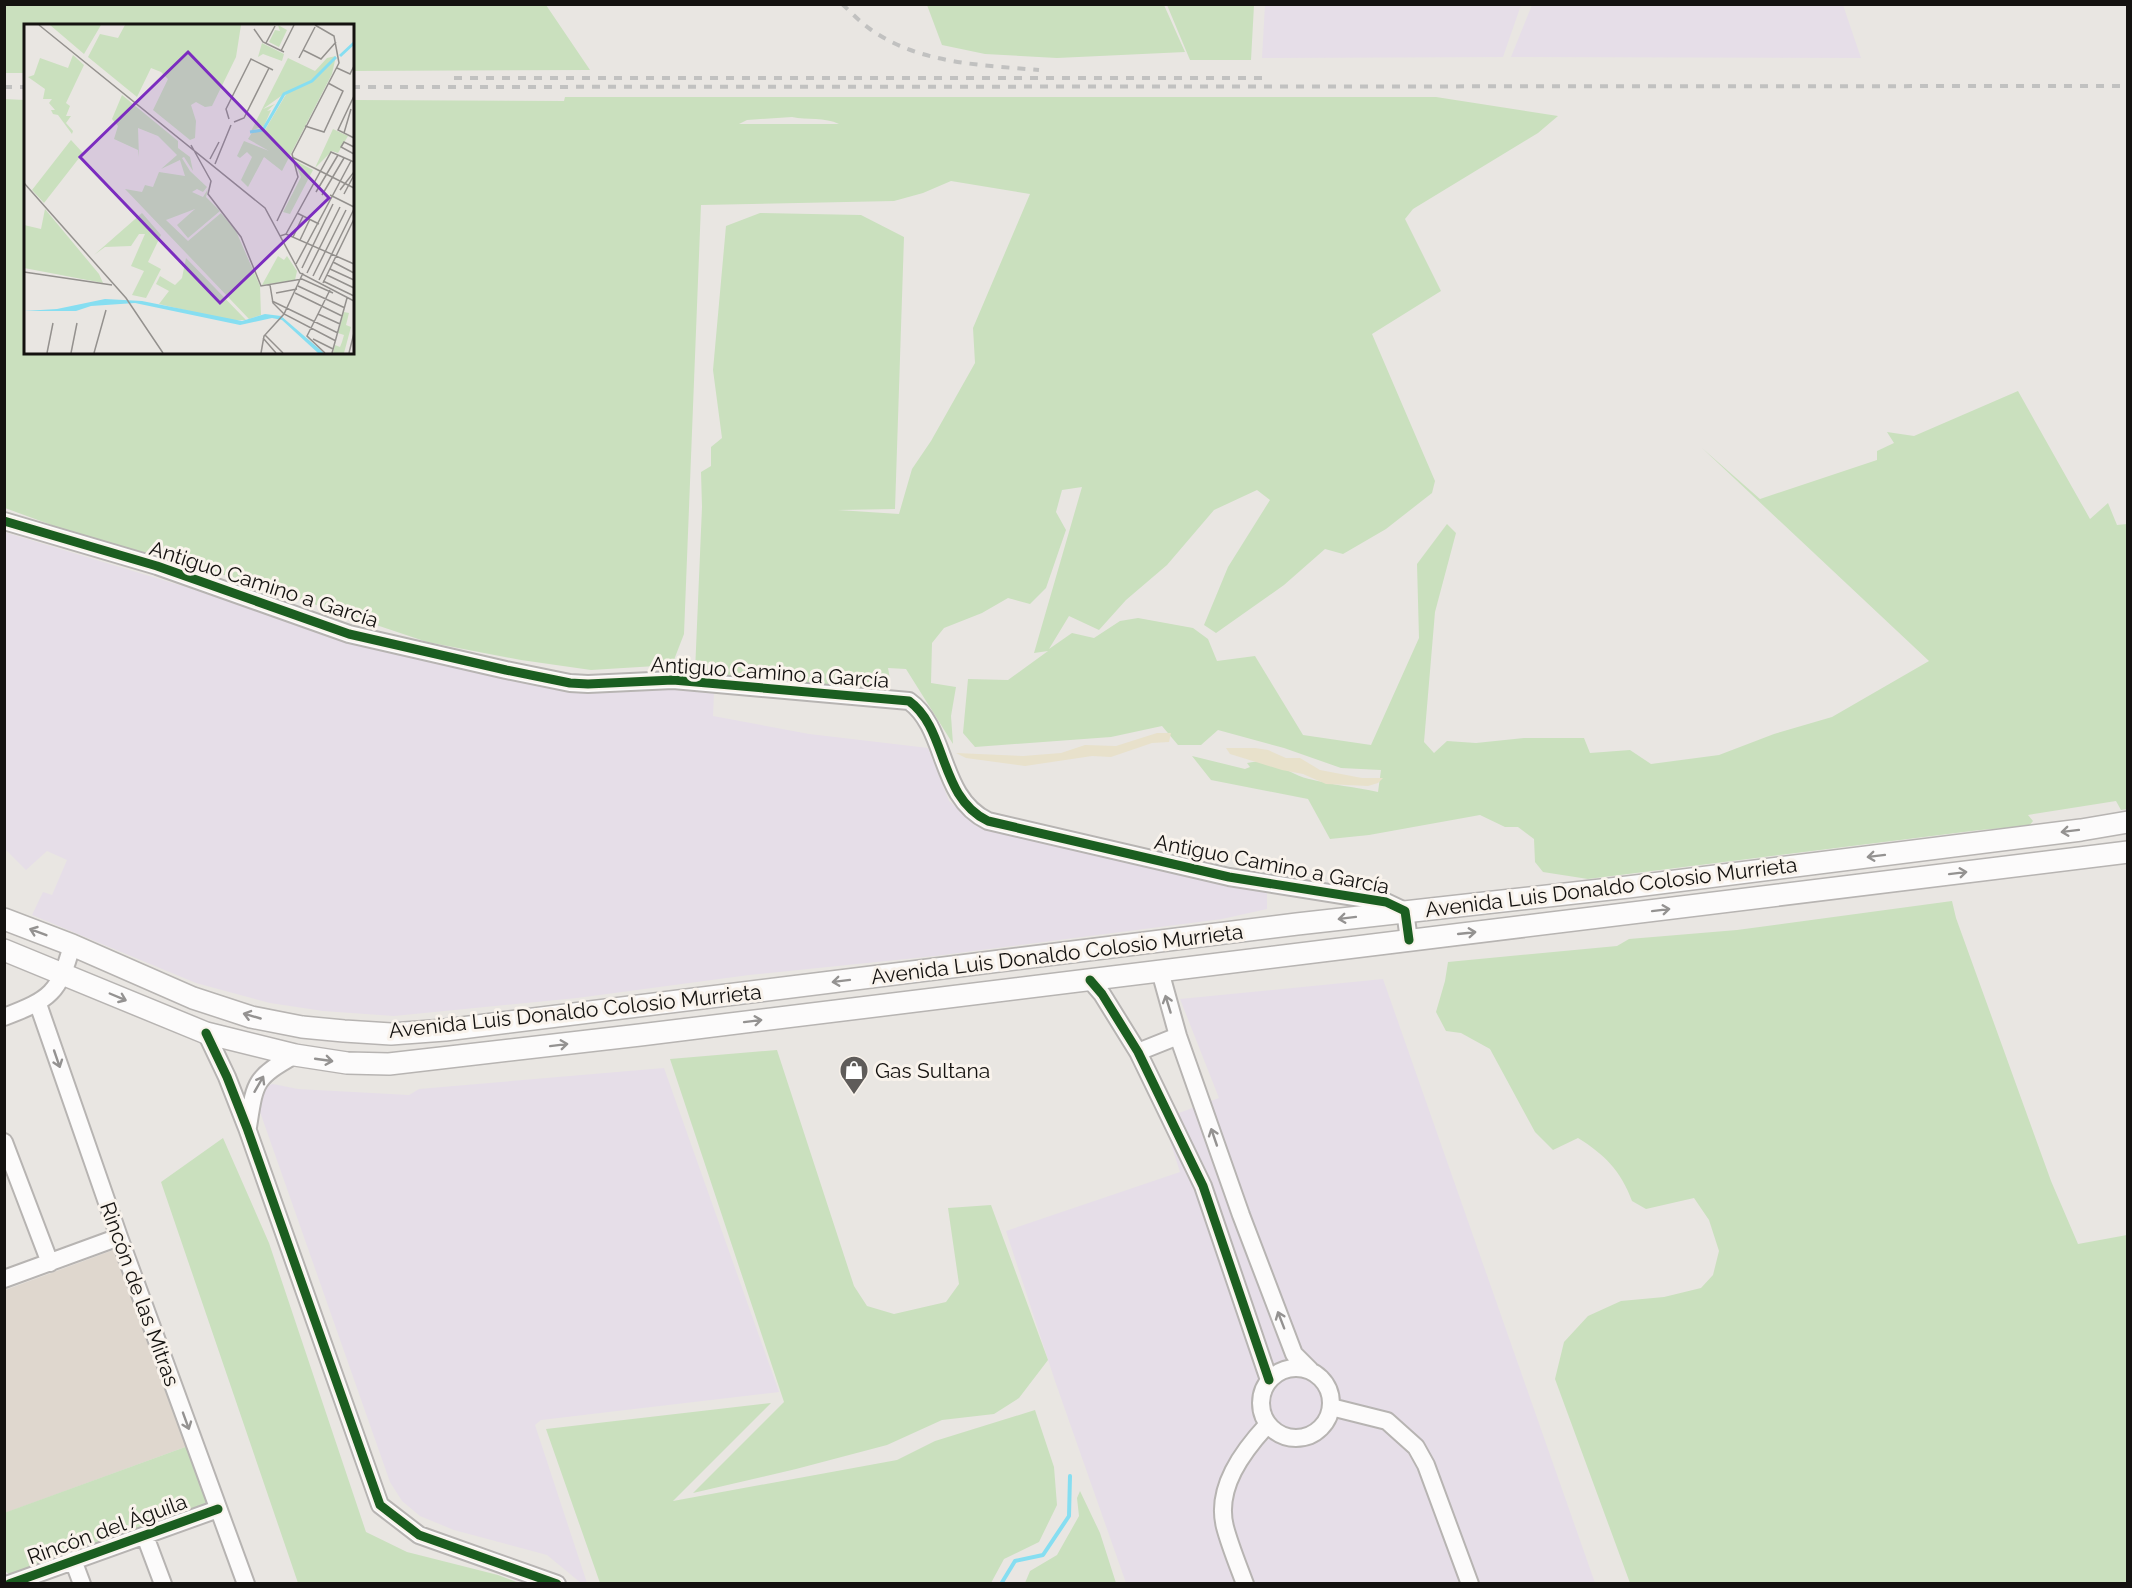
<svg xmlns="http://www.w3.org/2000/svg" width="2132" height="1588" font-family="Raleway,sans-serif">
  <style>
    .industrial { fill: #e6dee8 }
    .built { fill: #dfd7ce }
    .green { fill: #cae0be; fill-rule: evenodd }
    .sand { fill: #e8e1cb }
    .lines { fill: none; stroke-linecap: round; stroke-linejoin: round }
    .stream { stroke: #86def1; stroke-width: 4 }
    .minor-casing { stroke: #b7b4b2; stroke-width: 20 }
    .major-casing { stroke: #b7b4b2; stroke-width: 24 }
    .minor { stroke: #fcfbfb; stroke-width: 16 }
    .major { stroke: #fcfbfb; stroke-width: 21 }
    .rail { stroke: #c1c1c0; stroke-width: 4; stroke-dasharray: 8 8; stroke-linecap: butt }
    .cycleway-casing { stroke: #f9f3ec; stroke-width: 13 }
    .cycleway { stroke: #1b5e20; stroke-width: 9 }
    .oneway { stroke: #949291 }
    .labels { text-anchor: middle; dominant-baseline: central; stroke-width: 6; stroke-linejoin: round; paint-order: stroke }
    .street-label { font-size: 21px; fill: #141210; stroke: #f9f3ec }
    .poi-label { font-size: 21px; fill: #141210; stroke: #f9f3ec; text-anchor: start }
    .inset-river { fill: none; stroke: #86def1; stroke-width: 3 }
    .inset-road { fill: none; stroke: #94918e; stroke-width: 1.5 }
    .view { fill: #7b2cbf; fill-opacity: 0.15; stroke: #7b2cbf; stroke-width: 3 }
    .inset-edge { fill: none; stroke: #141210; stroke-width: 3 }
  </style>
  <rect width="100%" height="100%" fill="#e9e6e2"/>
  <!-- industrial -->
  <path class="industrial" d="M1265,5V4L1521,5L1503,57L1262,58Z
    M1843,5L1861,58L1511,57L1532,5Z
    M4,532L424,659L630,686L714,693L713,716L809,734L928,748L949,801L981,827L1267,888V909L1222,919L935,956L749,975L577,998L394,1016L323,1011L270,1003L196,983L32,915L43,892L52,895L67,860L47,851L26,870L5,849Z
    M1383,979L1595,1583H1126L1055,1381L1006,1231L1180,1172L1163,1119L1219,1098L1180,999Z
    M664,1068L779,1392L541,1420L535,1425L587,1583H581L547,1555L454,1530L420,1516L402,1501L390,1482L259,1109L257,1095L266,1086L273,1084L298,1089L409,1095L419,1089Z"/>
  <!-- built -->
  <path class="built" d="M116,1249L188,1446L5,1513V1290Z"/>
  <!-- green -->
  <path class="green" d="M4,5H546L590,70L353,71L352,26H26L25,73H5Z
    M927,5H1164L1185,52L1057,58L985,54L942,45Z
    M1167,5H1254L1251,60H1190Z
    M565,97H1436L1558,116L1538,133L1413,209L1405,219L1441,291L1372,334L1435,481L1432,493L1386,529L1343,554L1325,549L1284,585L1216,633L1204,625L1228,567L1270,500L1257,490L1214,510L1167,565L1126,600L1099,630L1069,616L1049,649L1072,633L1094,638L1120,621L1138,618L1193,628L1208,639L1217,661L1255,656L1303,735L1371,745L1419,638L1417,564L1447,524L1456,533L1435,612L1424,742L1434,753L1447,741L1476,743L1524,738H1584L1590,753L1630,750L1651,764L1719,755L1774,734L1832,717L1929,661L1702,448L1760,499L1877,460V451L1894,443L1887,432L1914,436L2018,391L2090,519L2108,503L2117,525L2127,524V809L2121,810L2116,801L2028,815L2033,821L2029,826L1980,830L1588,879L1543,872L1535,862L1534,839L1518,827H1505L1480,815L1369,835L1330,839L1308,799L1211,780L1192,756L1245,769L1250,767L1247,763C1274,757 1286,773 1309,779C1332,785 1356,787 1378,792L1381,770L1341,768L1284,748L1218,730L1201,745H1178L1162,726L1111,737L975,747L963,733L968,679L1008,680L1048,651L1034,653L1082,487L1062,490L1056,512L1066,530L1046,588L1030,604L1008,598L982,613L944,628L932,643L931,683L956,687L951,716L953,744L906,669L888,668L890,679L874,689L695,672L702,507L701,472L711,466V447L722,438L713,370L726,226L760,213L861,215L904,237L895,509L838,510L899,514L912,469L931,441L975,363L973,328L1030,194L951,181L923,193L894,201L701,205L684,634L672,665L591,670L521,660L427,642L242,580L68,531L5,508L4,99L25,100L26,352H352L353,100L564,101ZM792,117C807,120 825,117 839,124H739L747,120Z
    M1952,901L1956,918L2051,1181L2078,1244L2127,1235V1583H1630L1555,1379L1564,1342L1588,1316L1621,1301L1664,1297L1701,1288L1713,1275L1719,1251L1709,1220L1694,1198L1646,1209L1632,1201C1621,1171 1604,1154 1578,1138L1553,1150L1535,1132L1490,1049L1461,1033L1446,1031L1436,1012L1445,981L1448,962L1617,946L1629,939L1737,930Z
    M777,1050L854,1286L867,1306L894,1314L946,1302L959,1284L948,1208L991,1205L1048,1360L1019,1398L994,1414L942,1420L887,1445L796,1469L693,1493L784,1402L670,1059Z
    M223,1138L269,1243L366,1532L407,1552L498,1575L519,1583H298L161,1182Z
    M771,1403L673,1501L897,1460L935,1441L1035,1410L1054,1467L1057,1505L1039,1542L1004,1559L991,1583H600L546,1429Z
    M188,1446L208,1502L205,1505L17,1575H10L5,1571L4,1513Z
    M1080,1491L1100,1533L1116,1583H1025L1030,1571L1057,1555L1079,1516L1077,1498Z"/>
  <!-- sand -->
  <path class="sand" d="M1157,733H1171L1169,742L1152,743L1111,757L1092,756L1025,766L966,758L956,753L1023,756L1061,753L1085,745L1116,746Z
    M1226,748H1255L1268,750L1286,758H1300L1320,770L1362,778H1383L1378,783L1368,786L1326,784L1303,774L1282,770L1230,754Z"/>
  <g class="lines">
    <!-- stream -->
    <path class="stream" d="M1001,1584L1015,1561L1043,1555L1069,1516L1070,1476"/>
    <!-- minor casing -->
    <g class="minor-casing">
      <path id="minor" d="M4,521L157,566L349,634L506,670L570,683L588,684L673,680L909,701C948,729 938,797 988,821L1229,877L1386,902L1405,911L1409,940
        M1160,971L1178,1036L1241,1215L1294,1354L1310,1370
        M1090,980L1102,994L1138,1052L1203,1186L1269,1380
        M38,1004L119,1237L246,1584
        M4,1017C51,999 59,993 72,945
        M206,1033L227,1077L247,1128L380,1505L419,1535L557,1584
        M1138,1052L1178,1036
        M248,1127C255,1082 254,1078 295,1055
        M4,1142L50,1263
        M4,1279L119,1237
        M1261 1403a35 35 0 1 1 70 0a35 35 0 1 1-70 0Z
        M1331,1407L1387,1421L1416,1447L1426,1465L1470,1584
        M145,1536L163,1584
        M73,1560L82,1584
        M9,1584L218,1509
        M1245,1584C1238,1565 1230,1546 1225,1527C1215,1488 1243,1451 1268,1424"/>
    </g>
    <!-- major casing -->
    <g class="major-casing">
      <path id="major" d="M4,919L72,945L193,998L251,1017L302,1027L344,1031L391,1034L445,1030L1297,924L1628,887L2081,830L2128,822
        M4,950L206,1033L295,1055L347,1063L389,1064L640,1035L2128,852"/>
    </g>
    <!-- minor -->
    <use href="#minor" class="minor"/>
    <!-- major -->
    <use href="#major" class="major"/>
    <!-- rail -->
    <path class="rail" d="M842,4C851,12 860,22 870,29C919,64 981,65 1039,70
      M454,78H1270
      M4,87H26
      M352,87L2128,86"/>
    <!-- cycleway casing -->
    <g class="cycleway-casing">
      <path id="cycleway" d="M4,521L157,566L349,634L506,670L570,683L588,684L673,680L909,701C948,729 938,797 988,821L1229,877L1386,902L1405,911L1409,940
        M1090,980L1102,994L1138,1052L1203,1186L1269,1380
        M206,1033L227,1077L247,1128L380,1505L419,1535L557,1584
        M9,1584L218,1509"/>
    </g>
    <!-- cycleway -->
    <use href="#cycleway" class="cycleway"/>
  </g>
  <!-- one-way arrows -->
  <defs><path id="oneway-shaft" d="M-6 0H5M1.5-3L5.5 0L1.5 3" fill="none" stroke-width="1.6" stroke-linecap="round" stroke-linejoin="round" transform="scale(1.5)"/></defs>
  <g class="oneway">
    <use href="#oneway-shaft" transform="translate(2070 831) rotate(173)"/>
    <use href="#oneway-shaft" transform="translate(1876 856) rotate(173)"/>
    <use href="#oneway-shaft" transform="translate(1958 873) rotate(-7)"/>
    <use href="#oneway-shaft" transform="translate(1661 910) rotate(-7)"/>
    <use href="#oneway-shaft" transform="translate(1347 918) rotate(173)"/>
    <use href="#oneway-shaft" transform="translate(38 932) rotate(-159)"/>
    <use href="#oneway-shaft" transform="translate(1467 933) rotate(-6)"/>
    <use href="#oneway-shaft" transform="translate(841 981) rotate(173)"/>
    <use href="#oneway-shaft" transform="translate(118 997) rotate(23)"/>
    <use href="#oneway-shaft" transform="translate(1168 1004) rotate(-107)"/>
    <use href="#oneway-shaft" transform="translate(252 1016) rotate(-164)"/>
    <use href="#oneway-shaft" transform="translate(753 1021) rotate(-7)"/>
    <use href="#oneway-shaft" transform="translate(559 1045) rotate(-7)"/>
    <use href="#oneway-shaft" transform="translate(57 1059) rotate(71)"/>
    <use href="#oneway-shaft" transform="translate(324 1060) rotate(8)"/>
    <use href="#oneway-shaft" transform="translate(259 1084) rotate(-60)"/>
    <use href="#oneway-shaft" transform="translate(1214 1137) rotate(-109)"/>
    <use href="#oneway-shaft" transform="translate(1281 1320) rotate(-111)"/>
    <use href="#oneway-shaft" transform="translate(186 1421) rotate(70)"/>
  </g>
  <!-- icons -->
  <defs>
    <g id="shop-pin" transform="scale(1.5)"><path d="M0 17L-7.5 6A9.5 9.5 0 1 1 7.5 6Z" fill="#5f5c5a" stroke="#f9f3ec"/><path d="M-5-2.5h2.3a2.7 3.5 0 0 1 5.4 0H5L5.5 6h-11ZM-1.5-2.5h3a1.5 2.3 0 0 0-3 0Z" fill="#fff"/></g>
  </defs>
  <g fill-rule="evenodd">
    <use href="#shop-pin" x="854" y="1070"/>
  </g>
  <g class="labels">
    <!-- street labels -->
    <g class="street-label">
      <text transform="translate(264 584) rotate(18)">Antiguo Camino a García</text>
      <text transform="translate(770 672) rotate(4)">Antiguo Camino a García</text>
      <text transform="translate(1272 864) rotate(11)">Antiguo Camino a García</text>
      <text transform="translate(1611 887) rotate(-7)">Avenida Luis Donaldo Colosio Murrieta</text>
      <text transform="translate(1057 954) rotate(-7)">Avenida Luis Donaldo Colosio Murrieta</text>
      <text transform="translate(575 1011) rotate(-6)">Avenida Luis Donaldo Colosio Murrieta</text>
      <text transform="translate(140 1294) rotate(70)">Rincón de las Mitras</text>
      <text transform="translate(107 1529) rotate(-20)">Rincón del Águila</text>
    </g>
    <!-- poi labels -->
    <g class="poi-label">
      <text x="875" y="1070">Gas Sultana</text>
    </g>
  </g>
  <!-- overview -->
  <g transform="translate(24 24)">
    <rect width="330" height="330" fill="#e9e6e2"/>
    <path d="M26,1H77L60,30ZM101,1H217L212,33L188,82L181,83L172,78L167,81L172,97L171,114L166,116L129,86L144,55L137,48L127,44L113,73L64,33L76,10L94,14ZM254,1L263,6L255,23L245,18L251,6L256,7ZM238,19L260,30L258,37L239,30L234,33ZM49,31L60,41L42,79L46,82L42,92H47L42,99L49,107L48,110L34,91L29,90L27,86H31L25,79L28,75H19L21,65L4,53L10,51L16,34L44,44ZM312,32L308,50L258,147L240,133L224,163L217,156L228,133L223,128L216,134L213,132L220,117L245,127L224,115L229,107L241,106L264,67L239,85L251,80L243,87L247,86L240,102L227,107L264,34L291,47L303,34ZM98,71L154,117V124L166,133L169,147L160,133L158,134L166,147L183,163L179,168L173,165L168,168L179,173L184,165L182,173L196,187L164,214L153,201L171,185L142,196L164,217L197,189L212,207L236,262L237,291L225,295L101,165L118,168L121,161L129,163L135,148L161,152L156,136L137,145L153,131L134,112L114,104L115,133L114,126L90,115L94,102L88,95ZM309,105L324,112L314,129L308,127L291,144ZM47,116L59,129L20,179L8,166ZM270,136L289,146L266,190L259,188L277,153ZM21,185L75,250L79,259L0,244V201L17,205ZM118,189L137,211L124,238L137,245L122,274L108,271L120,247L107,242L121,210H115L107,222L81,223L70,231ZM254,232L260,236L263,232L273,247L271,256L238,261ZM162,234L222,296H204L135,280L145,267L132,260L136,252L151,261L158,254ZM320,288L325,289L322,301L327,303L320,329H309L311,321L316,323L318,318L320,311L314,309Z" fill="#cae0be"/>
    <path d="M81,275L118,277L218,297L241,290L257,292L300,329H294L258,296L248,294L216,301L111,279L67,282L52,287H0L33,285Z" fill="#86def1"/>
    <path class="inset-river" d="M316,32L330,19M226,108L239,106L260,70L288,57L312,33"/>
    <path class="inset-road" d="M15,1L241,184L276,249L330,277M230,5L239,18L260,28M242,19L251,2M279,26L297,35L312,18M257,27L270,1M275,34L291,3M313,44L326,50L330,42M330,72L314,106L330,114M205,95L202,85L227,35L249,46M210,98L220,94L245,44M281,102L300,108L319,67L304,59M320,109L327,85M167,121L187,157L184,170L217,213L237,262L278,255L309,269M330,123L320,118L317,123L330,130M268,133L330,164M186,135L195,118M191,140L207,101M0,159L102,274L139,329M316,166L330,148M292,168L314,131M320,170L330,151M298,171L320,134M306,171L330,183M273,189L295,200M253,197L274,153L268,130L315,39L310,12L291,1M262,210L307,128L330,138M256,212L262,210L330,240M269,213L279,192M276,216L286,195M309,238L330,249M272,240L327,137M278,244L309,180M306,245L330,256M0,248L88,261M283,249L316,183M303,251L330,264M289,252L322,186M295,256L330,185M299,257L330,272M299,259L330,195M246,261L249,279L260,290L312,317M274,262L321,284M252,269L273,265M271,269L318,292M248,277L314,309M294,290L316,300M241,311L259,329M239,314L252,329M289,315L309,325M23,329L29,299M47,329L53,299M70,329L82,286M237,329L240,312L260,290L279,249M301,329L283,312L306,266M308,329L323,274M325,329L330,309"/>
    <path class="view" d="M164,28L305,174L196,279L56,133Z"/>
    <rect width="330" height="330" class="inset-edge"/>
  </g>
  <!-- border -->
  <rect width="2132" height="1588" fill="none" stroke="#141210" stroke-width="12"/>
</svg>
